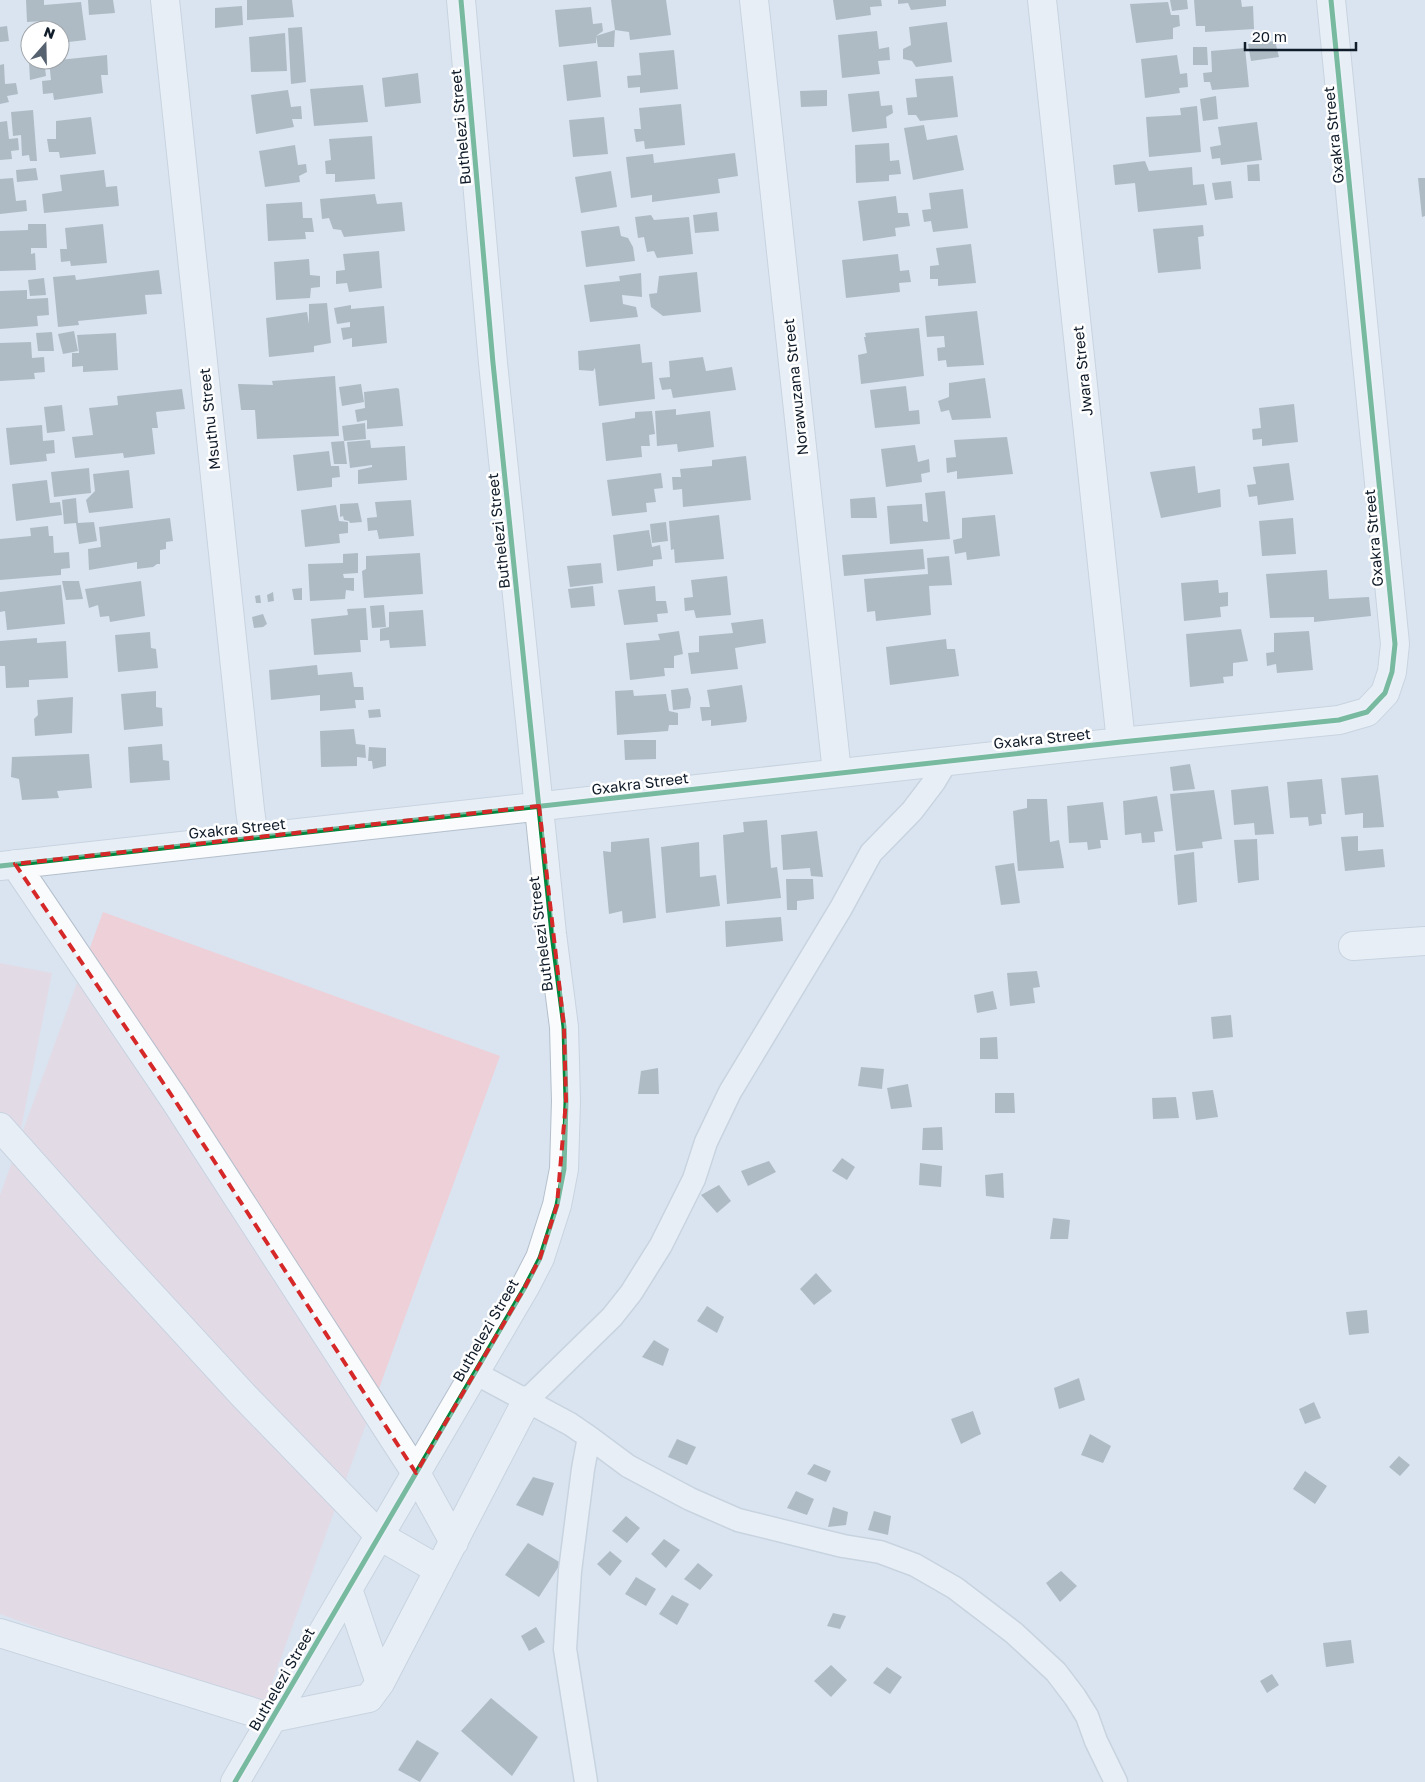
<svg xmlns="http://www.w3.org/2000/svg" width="1425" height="1782" font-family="'Golos Text',sans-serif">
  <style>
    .green { fill: #edd0d8 }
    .building { fill: #7b898f }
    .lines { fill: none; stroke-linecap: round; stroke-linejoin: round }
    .service-casing { stroke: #b4bfcc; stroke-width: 25 }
    .minor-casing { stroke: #b4bfcc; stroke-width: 30 }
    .service { stroke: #f9fbfd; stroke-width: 22 }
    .minor { stroke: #f9fbfd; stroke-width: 28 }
    .cycleway-casing { stroke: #fff; stroke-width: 8 }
    .cycleway { stroke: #00873e; stroke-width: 5 }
    .marked { fill: none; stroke: #d62828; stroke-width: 4; stroke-dasharray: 10 6; stroke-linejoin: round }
    .labels { text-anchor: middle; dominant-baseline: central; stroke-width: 5; stroke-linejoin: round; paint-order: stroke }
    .street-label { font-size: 15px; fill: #101c29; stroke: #fff }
  </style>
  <rect width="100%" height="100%" fill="#d9e4f0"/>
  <!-- green -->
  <path class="green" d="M103,912L500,1056L262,1710L0,1614V1195L17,1148L0,1144V963L52,973L18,1144Z"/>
  <!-- building -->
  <path class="building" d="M26,0H44V5L81,2L86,40L60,43V30H37L36,26L46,23V21L27,22Z
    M88,0H113L115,13L89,15Z
    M247,0H292L294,17L247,20Z
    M611,0H666L671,35L630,40L629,32L615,30Z
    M833,0H881L882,6L870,7L871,15L836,20Z
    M898,0H946V6L911,10L908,3L898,4Z
    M1170,0H1187L1188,9L1172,11Z
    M1194,0H1241L1242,7L1253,6L1254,29L1205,32V26H1196Z
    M1168,2L1171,15H1179L1180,26L1173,28V39L1136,43L1130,4Z
    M242,6L243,25L215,28V8Z
    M591,7L593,24L602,23L603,31L596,36L615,30L614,47H598L596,36V43L559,47L555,10Z
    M947,22L952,62L916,67L912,61L903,59V49L911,45L909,27Z
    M7,26L9,41L0,42V27Z
    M302,27L306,82L291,84L288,28Z
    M877,31L879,49L889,47L890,60L878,61L880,74L842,78L838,35Z
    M285,33L287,71L251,72L249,37Z
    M1275,41L1279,57L1251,61L1248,44Z
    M1193,47H1207L1208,65H1193Z
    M1245,48L1249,87L1212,90L1210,82H1204L1203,73L1212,72L1211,51Z
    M674,50L678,89L640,93V87L628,88L627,76L641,75L639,53Z
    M107,55L108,75H101L103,93L54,100L53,93L43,94L42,81L51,80L49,61Z
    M1177,55L1180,74L1187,73L1188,87L1179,88L1180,93L1145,98L1141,59Z
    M44,60L46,76L30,80L29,62Z
    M597,61L601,97L567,101L563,65Z
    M4,64L5,84L16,83L18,94L7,96L9,102L0,104V65Z
    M418,73L421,103L385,107L382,78Z
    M953,76L958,117L920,121L916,115H908L906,98L917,97L915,79Z
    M363,85L368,122L314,126L310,89Z
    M288,90L291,107L301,106L302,119H292L294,127L256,134L251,95Z
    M827,90V106L801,107L800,91Z
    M879,91L881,106L892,105L893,113L886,117L887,128L852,132L848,94Z
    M1216,96L1218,119L1203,121L1200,99Z
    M681,104L685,145L645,149L644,141L636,142L634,129H641L639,108Z
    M1197,106L1201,152L1149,157L1146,117L1181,115L1180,108Z
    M33,110L37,161H30L29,155L22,156L21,135L13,136L11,112Z
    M91,117L96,154L60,158L59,152H49L47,139H56V121Z
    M604,117L608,154L573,157L569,120Z
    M7,121L9,139L18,138L19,150L11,151L12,159L0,160V122Z
    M1257,122L1262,160L1221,165L1220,158L1212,159L1210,147L1221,145L1218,127Z
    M924,125L927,140L957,135L964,170L913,180L904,128Z
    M372,136L375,179L335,182V174H326L325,161L331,160L329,139Z
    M889,143L890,161L899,160L901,174L889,175V181L856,183L855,145Z
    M295,145L298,165L306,164L307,172L299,176L300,182L265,187L259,151Z
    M735,153L738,176L718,179L720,193L652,202V195L631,198L626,157L653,154L654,163Z
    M1145,161L1149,171L1192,167L1193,185L1204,184L1207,205L1138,212L1135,183L1115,185L1113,165Z
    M1259,164L1260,181H1248L1247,165Z
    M36,168L38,180L17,182L16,170Z
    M104,170L106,187L117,186L119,206L44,213L42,194L62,191L60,175Z
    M611,171L617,207L581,213L575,177Z
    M13,178L16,201L26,200L27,211L0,214V179Z
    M1418,178H1425V216L1422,217Z
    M1231,181L1233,198L1215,200L1212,183Z
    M963,189L968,228L933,232L931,221L924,222L922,210L931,209L929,193Z
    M375,194L377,204L402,202L405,231L344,237L341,230L333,229L329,218L322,219L320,199Z
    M896,196L898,213H908L910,226L895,228L896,236L863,241L858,201Z
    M302,202L303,218H312L314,232H305L306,239L268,241L266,204Z
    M717,212L719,231L695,233L693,215Z
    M651,215L654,220L689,217L693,254L657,258L654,251L647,252L644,237L638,238L635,217Z
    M28,224H46L47,248H31V254L35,253L36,270L0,271V231L28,230Z
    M103,224L107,263L71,266L70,261L61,262L60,249H67L65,228Z
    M1203,225L1204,236L1198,237L1201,269L1158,273L1153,229Z
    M619,226L621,236L628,238L633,247L635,261L586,267L581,231Z
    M971,244L976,283L938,286V279H930V266L939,265L936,248Z
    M379,251L382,288L349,292L347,283L336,284V271L345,270L343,254Z
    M898,254L900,271L909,270L911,282L899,283L900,292L846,298L842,260Z
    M309,259L310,275L320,276V287L311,288L310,298L276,300L274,262Z
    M159,270L162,294L145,295L147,314L78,321L79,325L58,327L53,277L75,275L76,280Z
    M697,272L701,312L663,316L651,307L649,294L657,293L659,276Z
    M641,273L642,297L622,295L623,304L636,307L638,317L590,322L584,285L620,281L619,276Z
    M44,278L46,295L30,296L28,280Z
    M27,290V299L48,298L49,315L37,316L38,326L0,329V291Z
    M327,303L331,343L314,346V352L269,357L266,318L307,312L309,324V304Z
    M351,305V309L384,306L387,343L352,347V338L343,340L341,328L350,327V322L337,324L334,308Z
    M977,311L984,365L947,367L946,360L938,361L937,348L945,347L944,336L927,337L925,316Z
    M919,328L924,376L861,384L858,355L867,353L864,337H866L865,333Z
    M74,331L78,351L63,354L58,334Z
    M52,332L54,351H38L36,333Z
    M116,333L118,370L83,372V366L72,367V353H79L77,335Z
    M31,342L32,358L44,357L45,372L34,373L35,379L0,381V343Z
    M640,344L642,363L652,362L655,399L599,406L595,368L593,371L579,370L578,351Z
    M703,357L706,371L732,367L736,390L673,398L671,389L662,390L659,378L670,377L669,361Z
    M335,376L339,436L257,439L255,410H241L238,384L273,385L272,381Z
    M985,378L991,418L952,420L949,410L941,412L938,401L949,397V383Z
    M361,384L364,402L342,406L339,387Z
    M906,386L909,411L919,410L920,424L875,428L870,390Z
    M397,388L399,389L403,426L367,429V420L357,422L355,410L365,408L364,392Z
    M182,389L185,409L156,412L158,428H152L155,454L124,458L123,453L75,458L72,437L93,435L89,408L118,405L117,396Z
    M1294,404L1298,442L1262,446V439L1253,440L1252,429L1261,428L1259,408Z
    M62,405L65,431L47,433L44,407Z
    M676,409V415L710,411L714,447L678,452L677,444L657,446L655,411Z
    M652,411L655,434L649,435L650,446H641L642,457L606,461L602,423L635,418V412Z
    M365,423L366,439L344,441L347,464H334L331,442L344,441L342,426Z
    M42,425L43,441L54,440L55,453L46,454L47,461L10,465L6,428Z
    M1007,437L1013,474L957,479V471L947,473L946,458L956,457L954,440Z
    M370,440L371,448L405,446L407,480L358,484V470L372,467V465L350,468L347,442Z
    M915,445L918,462L929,459L930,472L921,474L922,482L886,487L881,449Z
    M329,451L331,466H339L340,477L332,478V487L297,491L293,455Z
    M746,456L751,500L683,507L682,489L673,490L672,477H681L680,469L712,466V460Z
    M1289,463L1294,500L1258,505L1257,496L1249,497L1247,485L1256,484L1253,467Z
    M1195,466L1198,493L1220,489L1221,507L1161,518L1150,472Z
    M89,468L91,493L54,497L51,472Z
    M129,470L133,508L89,513L86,500L95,491L93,474Z
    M661,473L663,488L654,489L656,502L646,503L647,512L612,516L607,480Z
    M47,480L50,503L60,502L62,515L16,521L12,484Z
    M945,491L950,539L890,544L887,506L922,504L923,521L928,522L925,493Z
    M875,497L877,518H851L850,499Z
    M76,498L78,523L94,522L97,541L79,544L76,523L64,524L62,500Z
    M411,500L414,536L379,539L377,530L368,531L367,518L377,517L375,502Z
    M358,503L362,522L350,523L349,521L344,520L343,516L340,517V504Z
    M336,505L339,521L348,522V533L339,534L340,543L305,547L301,510Z
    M719,515L724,559L675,563L674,549L671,550L669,521Z
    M995,515L1000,556L967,560L966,552L955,554L953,540L962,538V518Z
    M170,518L173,541L166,542V549L160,550V564H157L153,567L137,569V562L89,570L88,549L101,547L99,527Z
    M1293,518L1296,554L1262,556L1259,521Z
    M666,522L668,541L652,543L650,524Z
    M48,526L49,536H53L54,553L69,552L70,568L61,569V575L0,580V539L31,536L30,528Z
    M649,530L652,547L660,545L662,559L653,560V566L617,571L613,535Z
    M923,549L925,569L844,576L842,555Z
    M358,553V573L343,574L344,578H354V591L346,590L345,599L310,601L308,564L343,563V568V554Z
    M420,553L423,594L364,598L362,571L366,569V556Z
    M949,556L952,585L929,586L931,615L876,621L875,611L867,612L864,579L928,574L927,558Z
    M601,563L603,583L570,587L567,566Z
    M1327,570L1329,599L1369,597L1371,616L1314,622V617L1270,618L1266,574Z
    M727,576L731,615L696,618L694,610L685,611L684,598L693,597L691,580Z
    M1218,580L1219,593L1228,592V606L1220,607L1221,617L1184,621L1181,583Z
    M62,581H79L83,599L66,600Z
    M141,581L145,616L110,622L109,616L100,617L98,605L89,608L85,589Z
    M61,585L65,624L7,630L5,611L0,612V592Z
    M593,586L595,606L571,608L568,589Z
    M655,586L656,601H666L668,613L657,614L658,622L624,625L618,590Z
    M302,588V600H294L292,589Z
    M273,592L274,601L268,602L267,595Z
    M260,595L261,603H256L255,596Z
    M384,605L386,627L372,628L370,606Z
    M366,608L368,640H360L361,652L314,655L311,619L348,615L347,609Z
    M423,610L426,646L390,648L389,640L380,641V629L389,627V612Z
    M263,614L267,624L263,627L254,628L252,617Z
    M763,619L766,643L735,648L738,669L691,674L688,653L699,652V636L733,633L731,623Z
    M1241,629L1248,661L1233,663V676L1223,677L1224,683L1190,687L1186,634Z
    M679,631L683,654L674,656V668H664L665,676L630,680L626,643L660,640L658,634Z
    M1309,631L1313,670L1277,673L1276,664L1267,666L1266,653L1274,652V633Z
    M150,632L151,648L156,649L158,668L118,672L115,635Z
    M37,638V643L66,641L68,678L29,680V687L6,688L5,666H0V641Z
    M946,639L947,649H955L959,676L890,685L886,647Z
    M317,665L318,675L352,672L354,687H363L364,700H355L356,708L320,711V695L271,700L269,670Z
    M742,685L747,718L746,722L711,726V720L702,721L700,707H710L707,690Z
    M688,688L691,698L690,708L673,710L671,690Z
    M633,690L634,696L666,694L669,711L678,713V725H669L668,731L617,735L615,691Z
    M156,691V707L162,708L163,726L124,730L121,694Z
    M73,697L72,733L35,736L34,719L38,715L37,700Z
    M380,709L381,717L369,718L368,710Z
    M354,729L356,744L365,745L366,758L357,757V766L321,767L320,731Z
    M624,740H656V759L625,760Z
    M162,744L163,760L169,761L170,780L130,783L128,747Z
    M369,747L386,748V766L373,769L372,761H368Z
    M89,754L92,788L57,791L59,798L22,800L19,779L11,777L12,757Z
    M1190,764L1195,789L1173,791L1170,767Z
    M1378,775L1384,827L1363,828V813L1345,815L1341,778Z
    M1322,779L1326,814H1321L1322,824L1309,826L1308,817L1290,818L1287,782Z
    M1268,786L1274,834L1255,835L1254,823L1234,825L1231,790Z
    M1214,790L1222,839L1202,842L1203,848L1176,851L1170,794Z
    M1157,796L1163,831L1154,832L1155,842L1142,843L1141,833L1125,835L1123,801Z
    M1027,799H1047L1050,842L1059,840L1064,868L1018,871L1013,811L1027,808Z
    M1103,802L1108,840H1100L1101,848L1088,850L1087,842L1069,843L1067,806Z
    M767,820L771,868L777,867L781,898L727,904L723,835L744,832L743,822Z
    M817,831L823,877L811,876L810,868L783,870L781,835Z
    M1358,836V851L1383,849L1385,867L1345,871L1341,837Z
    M649,838L656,918L623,923L622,911L609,914L603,851L611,852V842Z
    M1257,839L1259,880L1238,883L1234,840Z
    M699,842L700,877L716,875L720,906L666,913L661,847Z
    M1194,852L1197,902L1178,905L1174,855Z
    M1014,863L1020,903L1001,905L995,866Z
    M786,879H813L814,899L797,901V910H787Z
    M781,917L783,941L726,947L725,921Z
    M1037,971L1040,987L1033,988L1035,1003L1010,1006L1007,973Z
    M993,991L997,1009L977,1013L974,995Z
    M1231,1015L1233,1037L1213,1039L1211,1017Z
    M997,1037L998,1059H980V1038Z
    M861,1067L884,1069L882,1089L858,1086Z
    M658,1068L659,1094H638L641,1071Z
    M908,1084L912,1107L891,1109L887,1088Z
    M1213,1090L1218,1117L1196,1120L1192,1092Z
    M995,1093H1014L1015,1113H995Z
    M1176,1097L1179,1118L1153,1119L1152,1098Z
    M942,1127L943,1150H922L923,1128Z
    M842,1158L855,1167L847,1180L832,1171Z
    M769,1161L776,1172L748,1186L741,1171Z
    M920,1163L942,1166L941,1187L919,1185Z
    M1003,1173L1004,1198L986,1196L985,1175Z
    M719,1185L731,1201L717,1213L701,1195Z
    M1053,1218L1070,1220L1068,1239H1050Z
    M816,1273L832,1291L814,1305L800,1289Z
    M707,1306L724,1317L717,1333L697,1321Z
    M1367,1310L1369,1333L1349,1335L1346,1312Z
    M654,1340L669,1349L663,1366L642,1357Z
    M1079,1378L1085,1400L1059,1409L1054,1388Z
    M1314,1402L1321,1418L1305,1424L1299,1409Z
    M973,1411L981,1434L961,1444L951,1419Z
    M1090,1434L1111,1446L1103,1463L1081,1455Z
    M677,1439L696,1447L687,1465L668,1457Z
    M1399,1456L1410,1465L1400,1476L1389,1467Z
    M814,1464L831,1471L826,1482L807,1474Z
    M1305,1471L1327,1486L1315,1504L1293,1489Z
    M533,1477L554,1483L543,1516L516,1505Z
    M796,1491L814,1499L807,1515L787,1508Z
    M833,1507L848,1512L846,1525L828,1527Z
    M874,1511L891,1516L888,1535L868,1530Z
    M626,1516L640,1528L627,1543L612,1531Z
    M664,1539L680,1550L666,1568L651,1554Z
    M528,1543L561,1563L539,1597L505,1575Z
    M610,1551L622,1561L610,1576L597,1564Z
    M698,1563L713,1575L700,1590L684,1579Z
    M1061,1571L1077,1586L1060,1602L1046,1583Z
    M636,1577L656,1589L646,1606L625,1594Z
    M672,1595L689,1604L677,1625L659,1614Z
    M833,1613L846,1616L840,1629L827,1626Z
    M536,1627L545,1642L529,1651L521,1636Z
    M1351,1640L1354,1663L1326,1667L1323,1643Z
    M831,1665L847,1680L831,1697L814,1681Z
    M887,1667L902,1677L890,1694L873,1683Z
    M1272,1674L1279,1685L1267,1693L1260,1681Z
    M491,1698L538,1737L512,1776L461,1731Z
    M417,1740L439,1753L420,1782L398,1770Z"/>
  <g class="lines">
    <!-- service casing -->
    <g class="service-casing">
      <path id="service" d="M475,1373L570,1424L589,1437L583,1469L570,1571L565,1649L586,1782
        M527,1400L612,1317L631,1293L661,1245L694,1179L706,1142L730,1092L841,908L871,853L912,811L934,782L946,762
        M589,1437L628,1466L690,1499L738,1520L843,1546L880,1552L915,1565L955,1588L1014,1633L1056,1672L1075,1697L1087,1716L1096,1741L1116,1782"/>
    </g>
    <!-- minor casing -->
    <g class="minor-casing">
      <path id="minor" d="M165,0L250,810L254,838
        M754,0L837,773
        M1042,0L1121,742
        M15,864L174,1099L416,1473L454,1542
        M0,866L1121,742L1339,720L1367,712L1385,693L1392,672L1395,644L1331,0
        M1353,946L1425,941
        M0,1127L107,1247L245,1397L380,1536L439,1570
        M348,1589L380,1683
        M0,1633L272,1718L369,1698L380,1683L527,1400
        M235,1782L525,1287L540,1258L557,1205L564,1169L566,1101L564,1027L552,934L493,363L461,0"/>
    </g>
    <!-- service -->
    <use href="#service" class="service"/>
    <!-- minor -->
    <use href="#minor" class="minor"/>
    <!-- cycleway casing -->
    <g class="cycleway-casing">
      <path id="cycleway" d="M0,866L1121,742L1339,720L1367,712L1385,693L1392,672L1395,644L1331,0
        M235,1782L525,1287L540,1258L557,1205L564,1169L566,1101L564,1027L552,934L493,363L461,0"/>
    </g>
    <!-- cycleway -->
    <use href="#cycleway" class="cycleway"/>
  </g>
  <!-- marked area -->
  <path d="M0 0H1425V1782H0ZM539,806L564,1027L566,1101L557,1205L540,1258L525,1287L416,1473L174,1099L15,864Z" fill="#d9e4f0" fill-opacity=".55" fill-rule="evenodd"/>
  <path class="marked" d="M539,806L564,1027L566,1101L557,1205L540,1258L525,1287L416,1473L174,1099L15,864Z"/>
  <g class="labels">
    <!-- street labels -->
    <g class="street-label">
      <text transform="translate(460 127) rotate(-95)">Buthelezi Street</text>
      <text transform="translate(1333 135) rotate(-96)">Gxakra Street</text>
      <text transform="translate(1082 371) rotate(-96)">Jwara Street</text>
      <text transform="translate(795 387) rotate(-96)">Norawuzana Street</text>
      <text transform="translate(209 419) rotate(-96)">Msuthu Street</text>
      <text transform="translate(498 531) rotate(-96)">Buthelezi Street</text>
      <text transform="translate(1373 538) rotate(-95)">Gxakra Street</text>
      <text transform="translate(1042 738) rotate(-6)">Gxakra Street</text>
      <text transform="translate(640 783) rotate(-7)">Gxakra Street</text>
      <text transform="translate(237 828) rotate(-6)">Gxakra Street</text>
      <text transform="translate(540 934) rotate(-97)">Buthelezi Street</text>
      <text transform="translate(485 1330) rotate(-60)">Buthelezi Street</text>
      <text transform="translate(281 1679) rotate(-60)">Buthelezi Street</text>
    </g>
  </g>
  <!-- north arrow -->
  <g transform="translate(45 45) rotate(20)"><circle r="24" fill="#ffffff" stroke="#9fa4a9"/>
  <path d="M0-4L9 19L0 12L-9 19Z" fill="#56626f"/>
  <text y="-8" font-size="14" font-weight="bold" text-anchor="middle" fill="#101c29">N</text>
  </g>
  <!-- scale -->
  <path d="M1245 42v8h111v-8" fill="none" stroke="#101c29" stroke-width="2.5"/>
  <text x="1252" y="42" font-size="15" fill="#101c29" stroke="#ffffff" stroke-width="4" paint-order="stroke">20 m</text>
</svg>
